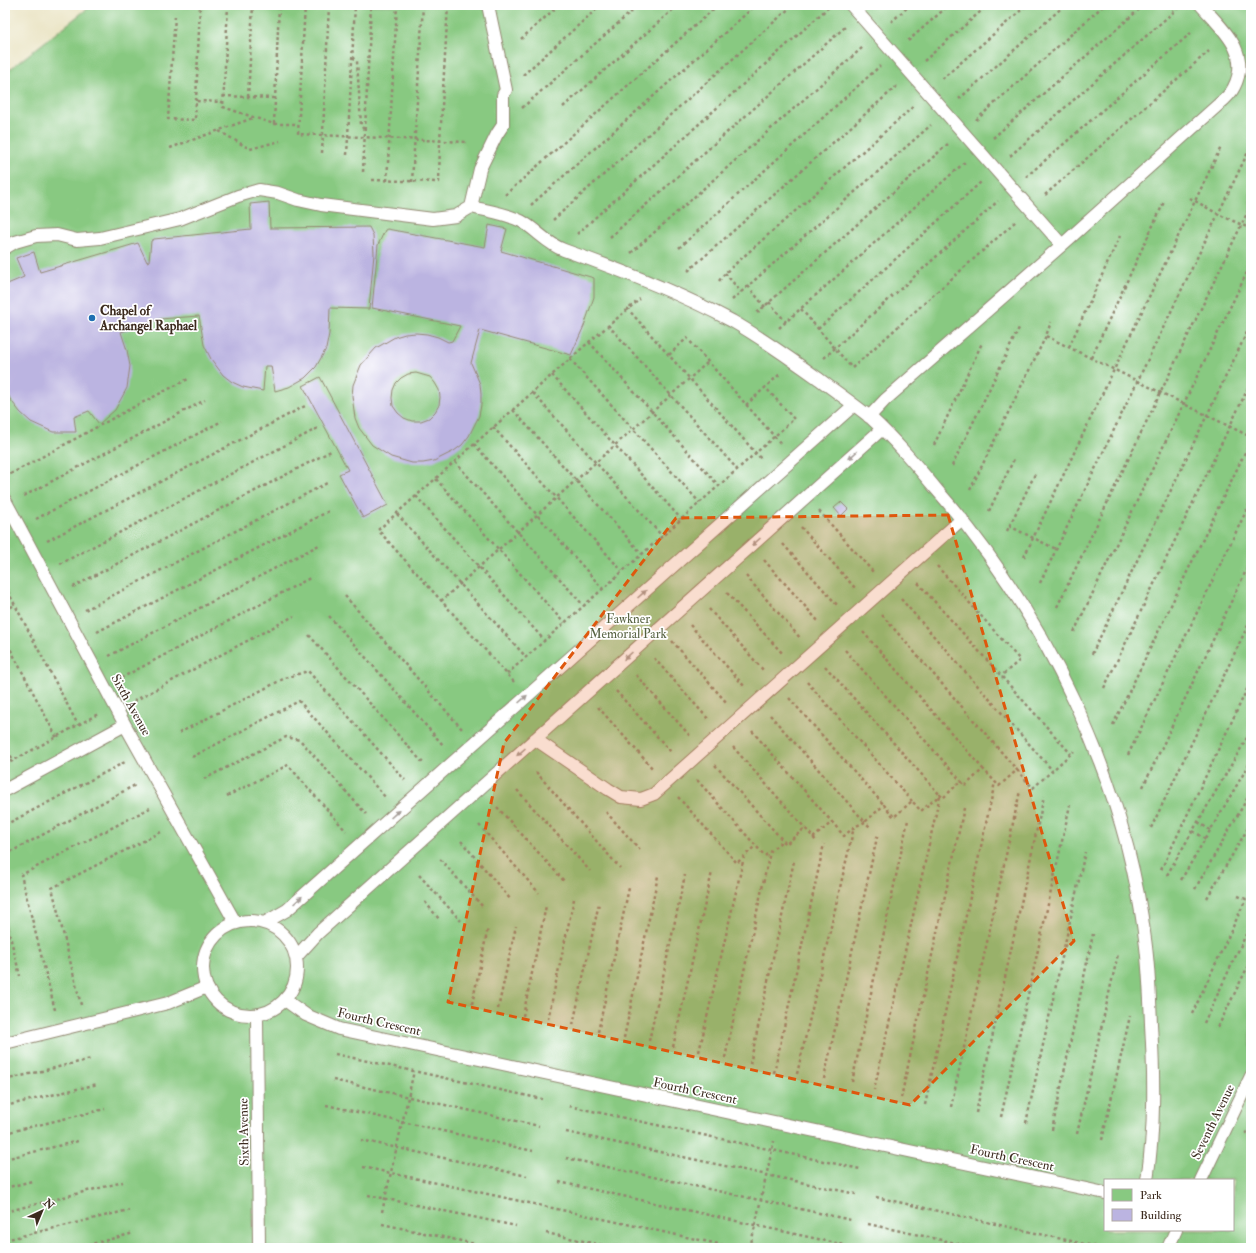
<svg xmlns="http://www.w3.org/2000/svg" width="1256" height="1253" font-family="'IM FELL Double Pica',serif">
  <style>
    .green { fill: #88c981; stroke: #627a50; fill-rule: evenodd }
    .building { fill: #bbb4e1; fill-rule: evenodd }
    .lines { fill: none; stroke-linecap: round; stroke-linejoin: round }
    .lane-casing { stroke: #938872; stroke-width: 14 }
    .path { stroke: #938872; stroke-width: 2.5; stroke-dasharray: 3 3; stroke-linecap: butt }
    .lane { stroke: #fff; stroke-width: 12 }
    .oneway { fill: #a79f9a }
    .marked { fill: #df570d; fill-opacity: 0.2; stroke: #df570d; stroke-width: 3; stroke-dasharray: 8 5; stroke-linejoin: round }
    .poi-dot { fill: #1f6fb2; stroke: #fff; stroke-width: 1.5 }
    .labels { text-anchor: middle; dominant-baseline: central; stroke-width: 3.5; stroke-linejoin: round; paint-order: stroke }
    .poi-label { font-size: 13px; font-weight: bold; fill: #3b2a1e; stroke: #fff; text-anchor: start }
    .park-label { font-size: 13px; fill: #566241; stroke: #fff }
    .street-label { font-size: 13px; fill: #3b2a1e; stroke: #fff }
  </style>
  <rect width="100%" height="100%" fill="#fff"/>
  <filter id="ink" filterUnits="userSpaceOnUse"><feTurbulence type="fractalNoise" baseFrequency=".025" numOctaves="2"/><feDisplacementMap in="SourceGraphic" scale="8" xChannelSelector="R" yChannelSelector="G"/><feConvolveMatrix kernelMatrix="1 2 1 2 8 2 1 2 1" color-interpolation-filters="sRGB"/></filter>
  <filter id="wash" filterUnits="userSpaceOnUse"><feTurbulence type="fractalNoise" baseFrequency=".012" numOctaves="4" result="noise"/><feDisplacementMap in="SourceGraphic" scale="16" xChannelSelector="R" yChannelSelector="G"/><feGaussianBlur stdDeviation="0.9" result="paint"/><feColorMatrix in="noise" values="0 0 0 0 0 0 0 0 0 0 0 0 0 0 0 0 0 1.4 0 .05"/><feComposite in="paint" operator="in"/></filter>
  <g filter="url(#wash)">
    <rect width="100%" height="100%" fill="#ebe5c6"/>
    <!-- green -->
    <path class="green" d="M92,5H1251V1248H5V73ZM1105,1180H1233V1230H1105Z"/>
    <g id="blocks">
      <!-- building -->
      <path class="building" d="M269,202L270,228L369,227L373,235L374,254L369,309L330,308L329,334L326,349L316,367L305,378L289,387L275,391L271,366H265L263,391L243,387L232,382L223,375L211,359L204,345L199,316L160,319L121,332L127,350L130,366L127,388L115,410L99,424L89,411L74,417L76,432H53L31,422L20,412L10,399L5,388V285L24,277L16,258L34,252L40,272L138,243L147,262L149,261L151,241L154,239L251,229L250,204Z
        M489,225L507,229L501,251L594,278V297L584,326L571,355L480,330L471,363L480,384L481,394V405L479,416L469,436L462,445L454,451L434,461L423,463H412L391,457L372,445L359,428L355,418L352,396L353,385L361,365L376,348L395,337L405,334L416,333L427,334L438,337L448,342L452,341L460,326L372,308L378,245L385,230L387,229L485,247ZM416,373L430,377L435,383L439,390L440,397L439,405L435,412L429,418L421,421H412L404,418L398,413L393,406L392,398L393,390L396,383L401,378L408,374Z
        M320,377L388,505L363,518L339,474L348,470L303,386Z
        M841,502L848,509L841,516L834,508Z"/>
    </g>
  </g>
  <g filter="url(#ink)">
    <use href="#blocks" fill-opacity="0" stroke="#938872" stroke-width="1"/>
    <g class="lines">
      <!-- lane casing -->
      <g class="lane-casing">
        <path id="lane" d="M851,5L1062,245
          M471,207L480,169L497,134L503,125V95L506,90L488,5
          M5,248L15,242L36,236L57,235L77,240L100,238L180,219L238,196L259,190L278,193L298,200L321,205L433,219L456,216L471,207C488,211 505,213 521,221C536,229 547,244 564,250C621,270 678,292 732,321C762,338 791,359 819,379C836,392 854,404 871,418C895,440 916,465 937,490C1044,612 1125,778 1145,939C1149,967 1150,996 1151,1024C1154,1076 1155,1128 1147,1180
          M869,417L885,400L1062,245L1218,105C1224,100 1231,94 1234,87C1252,52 1221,28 1201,5
          M5,500L125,725L235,922
          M535,739L608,789L621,797L641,799L654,794L962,519
          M5,790L125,725
          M203 968a47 47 0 1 1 94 0a47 47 0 1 1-94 0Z
          M266,922L287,910L854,405
          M297,956L318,933L882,429
          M285,1000L306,1015L339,1029L1105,1193
          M257,1017L259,1248
          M5,1043L168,1003L207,987
          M1201,1180L1251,1076
          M1168,1248L1176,1230"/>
      </g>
      <!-- path -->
      <path class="path" d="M228,5L223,107L274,124H298
        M305,5L298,134L466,142
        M175,16L168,119L195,120L196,101L223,102
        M891,22L910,5
        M521,39L559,5
        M908,41L949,5
        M353,57L357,61L361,125L364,130
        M924,61L988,5
        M523,75L601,5
        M942,79L1027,5
        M223,96L274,98
        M248,97L253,5
        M959,99L1065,5
        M196,101L200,5
        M563,107L678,5
        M522,108L639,5
        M976,120L1104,5
        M274,124L279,5
        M219,131L250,149L280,141
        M993,138L1144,5
        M170,148L253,118
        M322,153L329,5
        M347,155L355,5
        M1010,156L1178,8
        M363,172L371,5
        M1026,177L1192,32
        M372,180L439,182L440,141L448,5
        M387,181L397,5
        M412,182L423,5
        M505,195L718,5
        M1045,195L1209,51
        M1190,198L1218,214L1251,229
        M531,205L756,5
        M553,220L793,5
        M577,234L831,5
        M610,237L845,27
        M679,248L880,66
        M631,253L863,47
        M688,271L897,86
        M725,273L741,292
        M719,281L725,273L914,106
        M748,286L765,307
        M732,300L931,125
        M769,302L786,322
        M627,308L762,460
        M801,309L852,368L1016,221
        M757,313L948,144
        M608,325L737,469
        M779,328L965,162
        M818,329L981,182
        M1046,336L1251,437
        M589,342L719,486
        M1069,347L1120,236
        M669,355L687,338L782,445
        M824,358L998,201
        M1091,358L1164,202
        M570,359L700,503
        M552,375L681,519
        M533,393L662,536
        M746,405L780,374
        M513,410L642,554
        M493,427L622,571
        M474,444L603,589
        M934,445L982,343
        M455,462L584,606
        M952,466L1020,326
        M5,477L130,409L190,378
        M436,479L564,623
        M970,490L1046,336L1051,322
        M24,496L205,400
        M416,496L545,641
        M819,511L874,573
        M989,511L1014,459
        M397,514L526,657
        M36,519L222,421
        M1009,526L1056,549
        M801,527L855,588
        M1007,531L1036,472
        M47,541L307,405
        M783,544L838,606
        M1024,557L1221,147
        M764,560L819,622
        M60,564L318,428
        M937,566L1020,660L1001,676
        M746,576L801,639
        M918,583L1071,754
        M1040,583L1251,146
        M5,586L78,725
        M73,587L331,451
        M727,593L783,654
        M345,596L462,729
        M901,599L1052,770
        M441,601L708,362
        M1057,607L1251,205
        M709,609L764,671
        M5,610L15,605
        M85,610L329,482
        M882,615L1017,770
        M329,616L444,746
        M690,625L745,687
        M97,632L331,510
        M863,632L983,769
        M1074,632L1251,264
        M309,635L423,763
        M5,639L58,740
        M672,641L727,703
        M845,650L961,781
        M1092,654L1251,324
        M109,656L319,545
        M654,658L709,720
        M825,666L940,795L874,1090
        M507,674L794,419L765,387
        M636,675L691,737
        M121,678L310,578
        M514,682L378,530L589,342L640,299
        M807,682L912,801
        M1104,688L1251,382
        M616,691L672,753
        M789,698L884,805
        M134,701L294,616
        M598,707L653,769
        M770,715L865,822L884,805L894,817L912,801L921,811L940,795L943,798L961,781L965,786L983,769L999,786L1017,770L1033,788L1074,751
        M1113,725L1251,440
        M752,731L832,822
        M179,733L285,678L308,671L405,780
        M5,745L13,760
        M733,747L805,828
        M1128,755L1251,501
        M192,757L299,701L386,798
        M5,765L98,714
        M715,765L786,844L805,828L817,842
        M536,772L620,868
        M204,779L286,737L300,740L366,814
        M697,780L765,856L783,840
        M1143,787L1251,560
        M517,790L590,871
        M227,796L288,765L346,831
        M678,797L737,863L755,846
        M497,807L565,882
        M606,812L641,851
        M1198,822L1210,830
        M5,825L125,762
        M479,825L539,893
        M1151,828L1251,619
        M1193,831L1206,839
        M813,838L832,822L844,836L854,827L865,822L870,827
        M461,841L511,900
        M5,855L137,784
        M440,859L483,907
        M1161,870L1251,681
        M419,875L461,921
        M1167,875L1251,731
        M1181,880L1251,761
        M1195,889L1251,792
        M1238,896L1251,901
        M1207,898L1251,823
        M425,902L439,919
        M5,916L20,976
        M472,1004L488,928
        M81,1005L52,888L163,831
        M498,1009L516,926
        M55,1010L21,875L150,808
        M1192,1014L1246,899
        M523,1016L546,906
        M548,1019L574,899
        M1204,1023L1251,924
        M573,1025L599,903
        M1218,1027L1251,960
        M598,1032L629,888
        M624,1038L658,876
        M649,1041L685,875
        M673,1047L712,872
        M699,1052L744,857
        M335,1054L542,1099
        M725,1058L770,852
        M750,1064L794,861
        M774,1073L824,844
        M797,1074L854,827
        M824,1079L878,833
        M5,1080L91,1059
        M333,1080L539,1126
        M852,1082L908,820
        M901,1098L964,808
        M326,1105L533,1151
        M925,1105L995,782
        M5,1106L98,1084
        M569,1106L860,1169
        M951,1107L1020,791
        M976,1113L1044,796
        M1001,1117L1070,805
        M1026,1123L1085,852
        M1052,1130L1093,934
        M566,1132L856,1194
        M1245,1132L1251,1135
        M5,1133L105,1109
        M1077,1134L1118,954
        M361,1140L527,1176
        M1102,1140L1130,1016
        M566,1158L851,1220
        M5,1159L78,1141
        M363,1167L737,1248
        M559,1182L845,1245
        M5,1188L32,1181
        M368,1195L516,1226
        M876,1197L1102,1248
        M5,1212L123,1182
        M382,1212L414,1071
        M382,1224L494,1248
        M868,1224L979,1248
        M546,1233L616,1248
        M5,1240L129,1210
        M76,1248L134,1233
        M750,1248L774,1141"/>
      <!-- lane -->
      <use href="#lane" class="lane"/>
    </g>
    <!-- one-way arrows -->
    <defs><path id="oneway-solid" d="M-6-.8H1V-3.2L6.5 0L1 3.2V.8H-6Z"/></defs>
    <g class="oneway">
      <use href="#oneway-solid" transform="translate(853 455) rotate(138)"/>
      <use href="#oneway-solid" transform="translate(756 542) rotate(138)"/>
      <use href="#oneway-solid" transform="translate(642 594) rotate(-42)"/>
      <use href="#oneway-solid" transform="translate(628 656) rotate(138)"/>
      <use href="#oneway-solid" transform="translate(523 699) rotate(-42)"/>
      <use href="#oneway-solid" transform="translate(521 752) rotate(138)"/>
      <use href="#oneway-solid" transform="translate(395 814) rotate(-42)"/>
      <use href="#oneway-solid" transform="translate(298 900) rotate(-42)"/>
    </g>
  </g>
  <!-- marked area -->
  <path class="marked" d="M948,515L1074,941L910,1105L448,1002L504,743L676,518Z"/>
  <!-- markers -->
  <circle class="poi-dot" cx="92" cy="318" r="4"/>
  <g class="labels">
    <!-- poi labels -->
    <g class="poi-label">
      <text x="100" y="311">Chapel of<tspan x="100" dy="15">Archangel Raphael</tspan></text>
    </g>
    <!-- park labels -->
    <g class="park-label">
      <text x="628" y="619">Fawkner<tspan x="628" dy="15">Memorial Park</tspan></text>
    </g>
    <!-- street labels -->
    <g class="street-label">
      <text transform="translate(131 705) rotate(61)">Sixth Avenue</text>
      <text transform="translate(379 1022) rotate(13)">Fourth Crescent</text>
      <text transform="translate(695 1091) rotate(12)">Fourth Crescent</text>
      <text transform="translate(1213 1122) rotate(-64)">Seventh Avenue</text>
      <text transform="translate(244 1132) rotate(-91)">Sixth Avenue</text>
      <text transform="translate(1012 1158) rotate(12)">Fourth Crescent</text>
    </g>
  </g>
  <!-- margin -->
  <rect width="1256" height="1253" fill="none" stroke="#fff" stroke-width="20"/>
  <!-- legend -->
  <rect x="1104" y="1179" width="130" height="52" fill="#ffffff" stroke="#b1aaa5"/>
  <rect x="1112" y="1189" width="20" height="12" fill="#88c981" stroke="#b1aaa5"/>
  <text x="1140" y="1199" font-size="12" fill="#3b2a1e">Park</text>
  <rect x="1112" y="1209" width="20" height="12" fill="#bbb4e1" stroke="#b1aaa5"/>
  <text x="1140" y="1219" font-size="12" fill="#3b2a1e">Building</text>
  <!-- north arrow -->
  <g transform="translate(42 1211) rotate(44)" stroke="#ffffff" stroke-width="3" paint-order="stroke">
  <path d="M0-3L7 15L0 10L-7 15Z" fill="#3b2a1e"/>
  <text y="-6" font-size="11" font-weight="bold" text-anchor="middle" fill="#3b2a1e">N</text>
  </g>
</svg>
